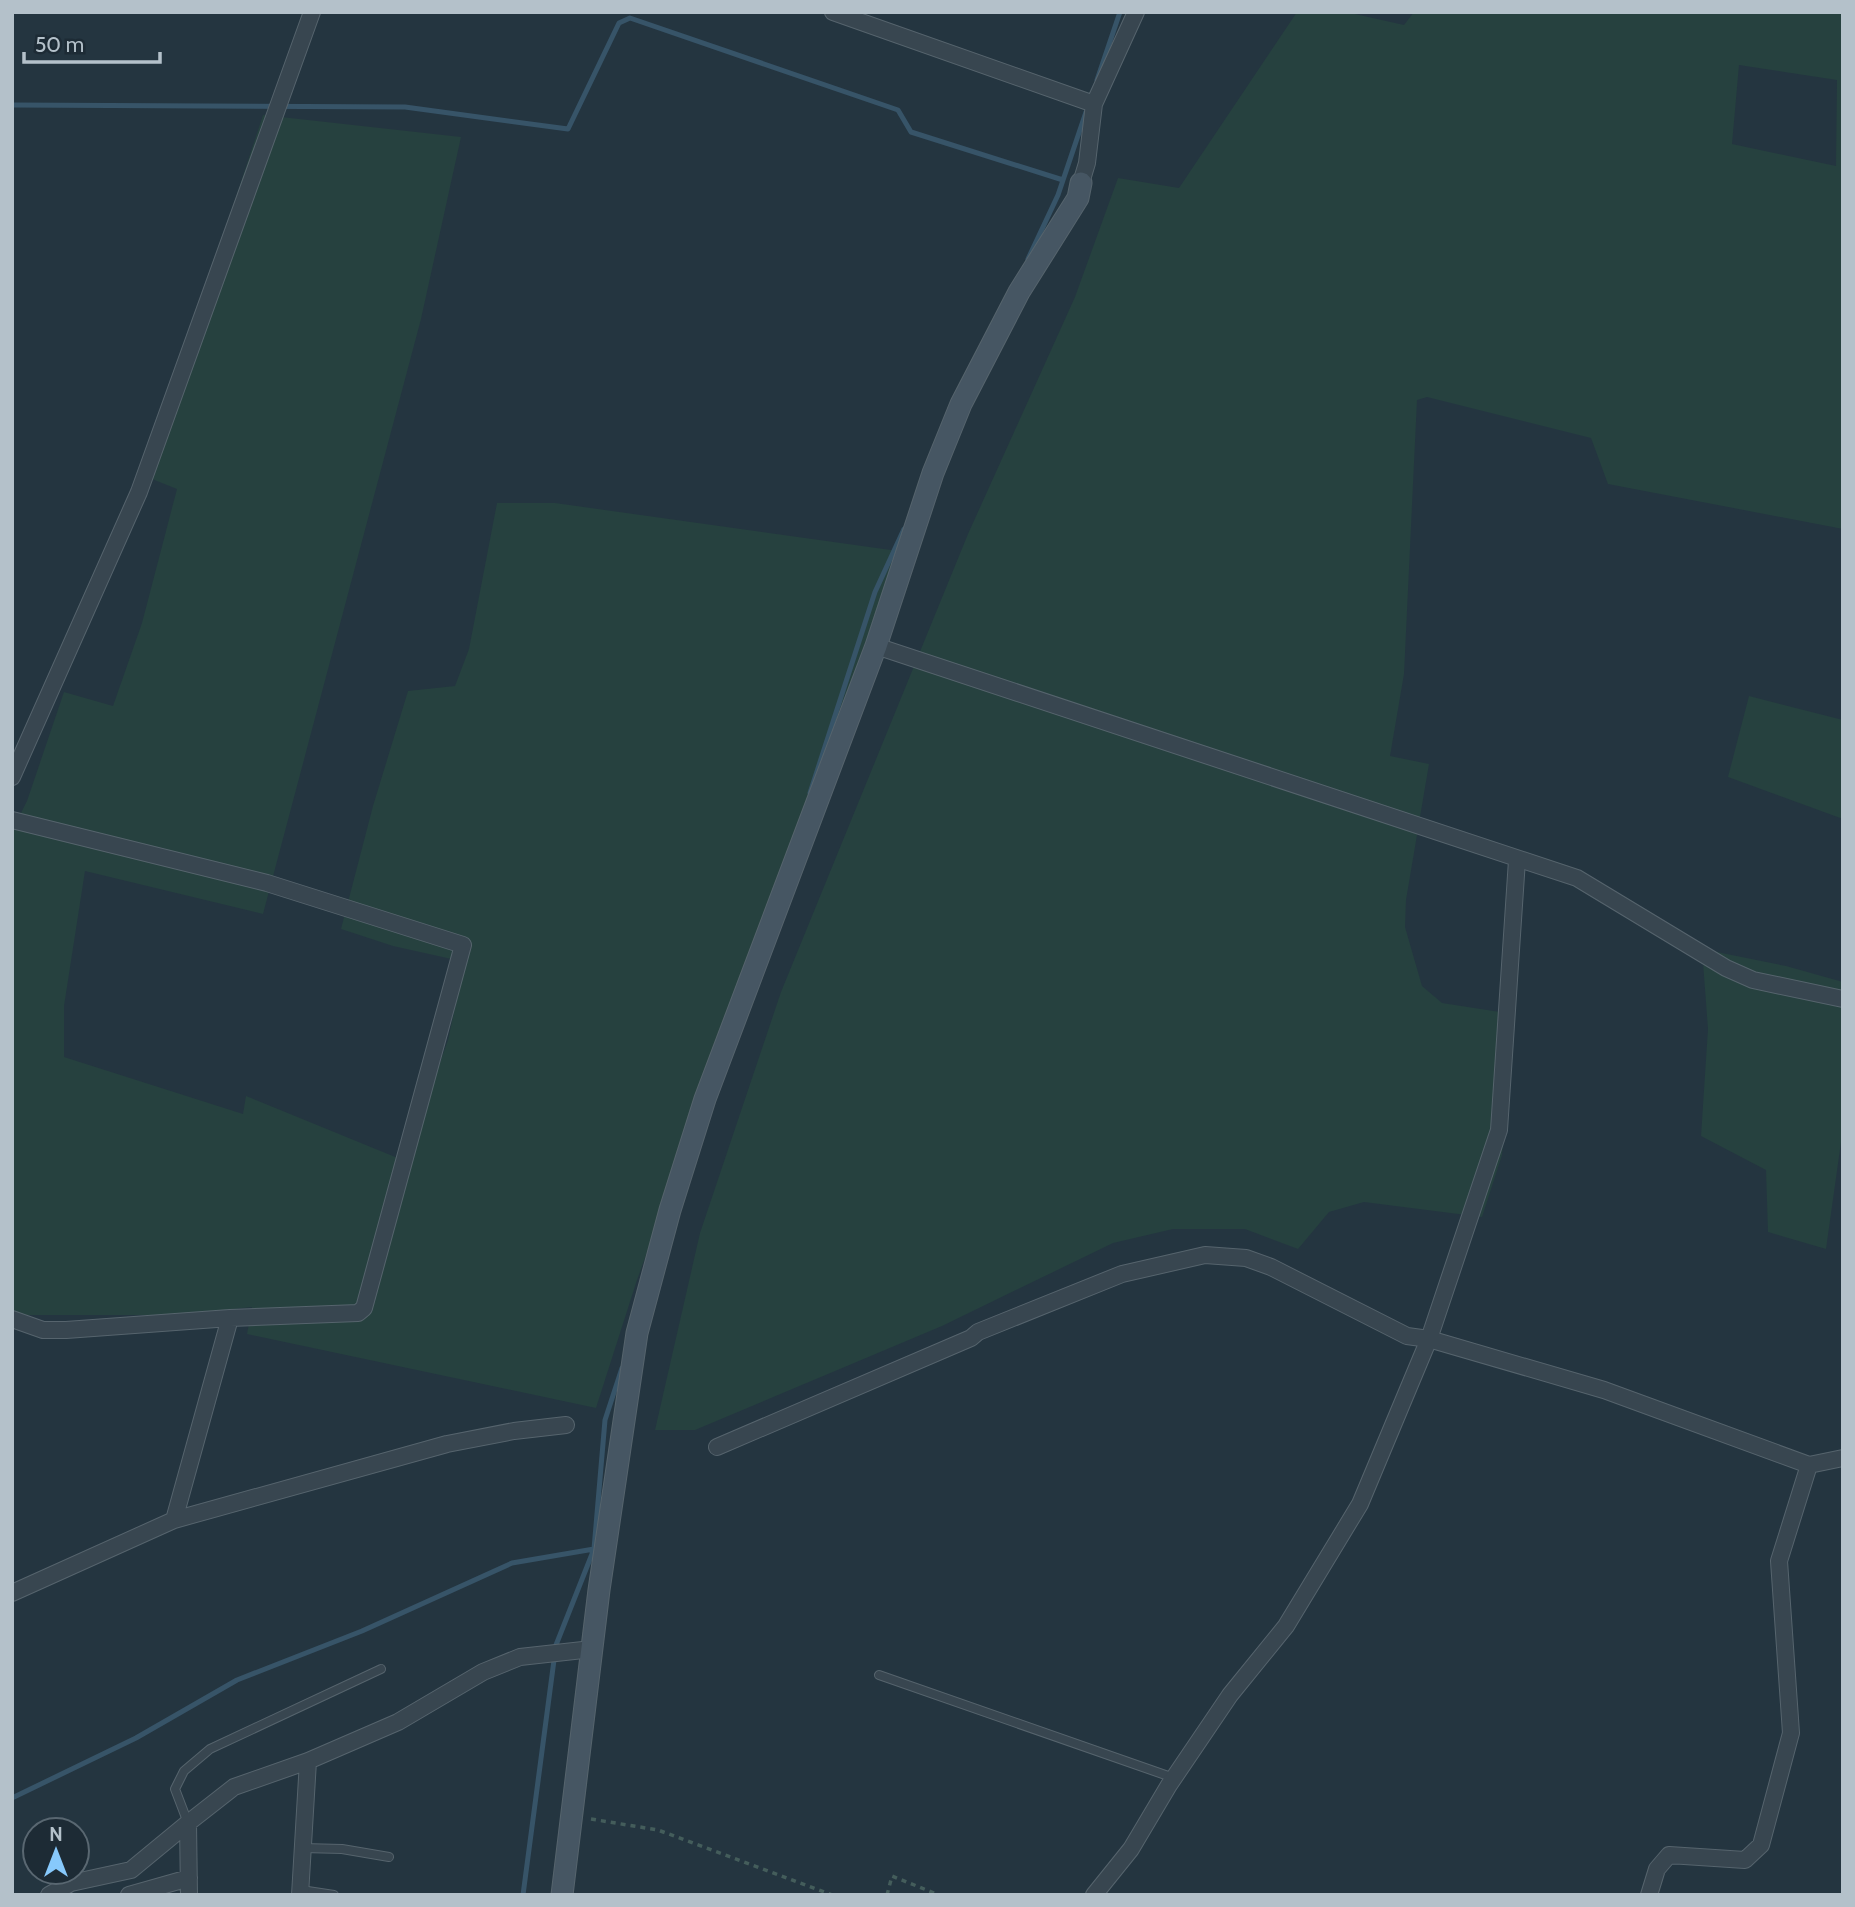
<svg xmlns="http://www.w3.org/2000/svg" width="1855" height="1907" font-family="Cabin,sans-serif">
  <style>
    .green { fill: #26413f; fill-rule: evenodd }
    .lines { fill: none; stroke-linecap: round; stroke-linejoin: round }
    .stream { stroke: #375468; stroke-width: 5 }
    .lane-casing { stroke: #56646d; stroke-width: 10 }
    .street-casing { stroke: #56646d; stroke-width: 18 }
    .secondary-casing { stroke: #56646d; stroke-width: 23 }
    .path { stroke: #445d5b; stroke-width: 3.5; stroke-dasharray: 5 5; stroke-linecap: butt }
    .lane { stroke: #384650; stroke-width: 8 }
    .street { stroke: #384650; stroke-width: 16 }
    .secondary { stroke: #465663; stroke-width: 21 }
  </style>
  <rect width="100%" height="100%" fill="#243540"/>
  <!-- green -->
  <path class="green" d="M1297,12H1346L1404,25L1414,12H1843V529L1608,484L1591,438L1427,397L1417,400L1404,674L1390,756L1429,764L1406,900L1405,927L1422,986L1442,1003L1500,1012L1514,1023L1502,1155L1482,1217L1364,1202L1329,1212L1298,1249L1245,1229H1173L1113,1243L942,1326L695,1430H655L700,1233L781,992L968,534L1075,297L1118,178L1179,188ZM1739,65L1837,80L1836,166L1732,144Z
    M263,115L461,137L421,319L263,914L85,871L64,1006V1057L243,1114L246,1096L405,1161L448,1040L465,962L393,946L341,929L373,806L408,691L455,686L469,649L497,503H555L898,551L636,1283L596,1408L247,1334L252,1307L177,1315H12V831L27,801L64,692L113,706L142,623L177,489L137,473L205,292Z
    M1749,696L1843,720V819L1728,777Z
    M1702,949L1786,966L1843,982V1128L1826,1249L1768,1232L1766,1170L1701,1136L1708,1029Z"/>
  <g class="lines">
    <!-- stream -->
    <path class="stream" d="M1097,80L1120,12
      M12,105L405,107L568,129L619,23L630,18L898,110L911,132L1063,180
      M1028,259L1058,195L1086,112
      M810,793L875,592L904,529
      M12,1798L136,1738L237,1680L362,1631L512,1563L594,1549
      M523,1895L556,1645L594,1549L605,1420L622,1368"/>
    <!-- lane casing -->
    <g class="lane-casing">
      <path id="lane" d="M879,1675L1174,1778
        M188,1823L175,1789L184,1771L210,1749L381,1669
        M303,1848L342,1849L389,1857
        M301,1890L334,1895"/>
    </g>
    <!-- street casing -->
    <g class="street-casing">
      <path id="street" d="M833,12L1094,104
        M1081,183L1087,163L1094,104L1136,12
        M876,646L1577,878L1726,968L1753,980L1843,999
        M12,777L139,492L312,12
        M12,820L267,883L463,945L364,1308L358,1313L230,1318L66,1330H43L12,1319
        M717,1447L971,1338L978,1332L1122,1274L1205,1255L1246,1258L1271,1267L1407,1336L1429,1339L1604,1390L1809,1465L1843,1458
        M174,1520L230,1318
        M12,1593L174,1520L447,1444L514,1431L566,1425
        M49,1895L71,1883L131,1870L188,1823
        M129,1895L189,1878
        M189,1895L188,1823L234,1787L308,1761L398,1722L483,1672L520,1657L592,1649
        M300,1895L308,1761
        M1094,1895L1131,1849L1169,1785L1230,1695L1286,1626L1360,1504L1429,1339L1499,1130L1517,860
        M1649,1895L1657,1869L1669,1855L1745,1860L1761,1845L1791,1733L1779,1561L1809,1465"/>
    </g>
    <!-- secondary casing -->
    <g class="secondary-casing">
      <path id="secondary" d="M562,1895L599,1590L637,1333L670,1210L705,1099L876,646L933,473L961,404L1019,292L1078,198L1081,183"/>
    </g>
    <!-- path -->
    <path class="path" d="M591,1819L658,1830L832,1895
      M887,1895L892,1876L939,1895"/>
    <!-- lane -->
    <use href="#lane" class="lane"/>
    <!-- street -->
    <use href="#street" class="street"/>
    <!-- secondary -->
    <use href="#secondary" class="secondary"/>
  </g>
  <!-- border -->
  <rect width="1855" height="1907" fill="none" stroke="#b4c1ca" stroke-width="28"/>
  <!-- north arrow -->
  <g transform="translate(56 1851)"><circle r="33" fill="#1d2b35" stroke="#596771" stroke-width="2"/>
  <path d="M0-5L12 26L0 18L-12 26Z" fill="#87c9fc"/>
  <text y="-10" font-size="19" font-weight="bold" text-anchor="middle" fill="#b4c1ca">N</text>
  </g>
  <!-- scale -->
  <path d="M24 52v10h136v-10" fill="none" stroke="#b4c1ca" stroke-width="3.5"/>
  <text x="35" y="52" font-size="21" fill="#b4c1ca" stroke="#1d2b35" stroke-width="5" paint-order="stroke">50 m</text>
</svg>
